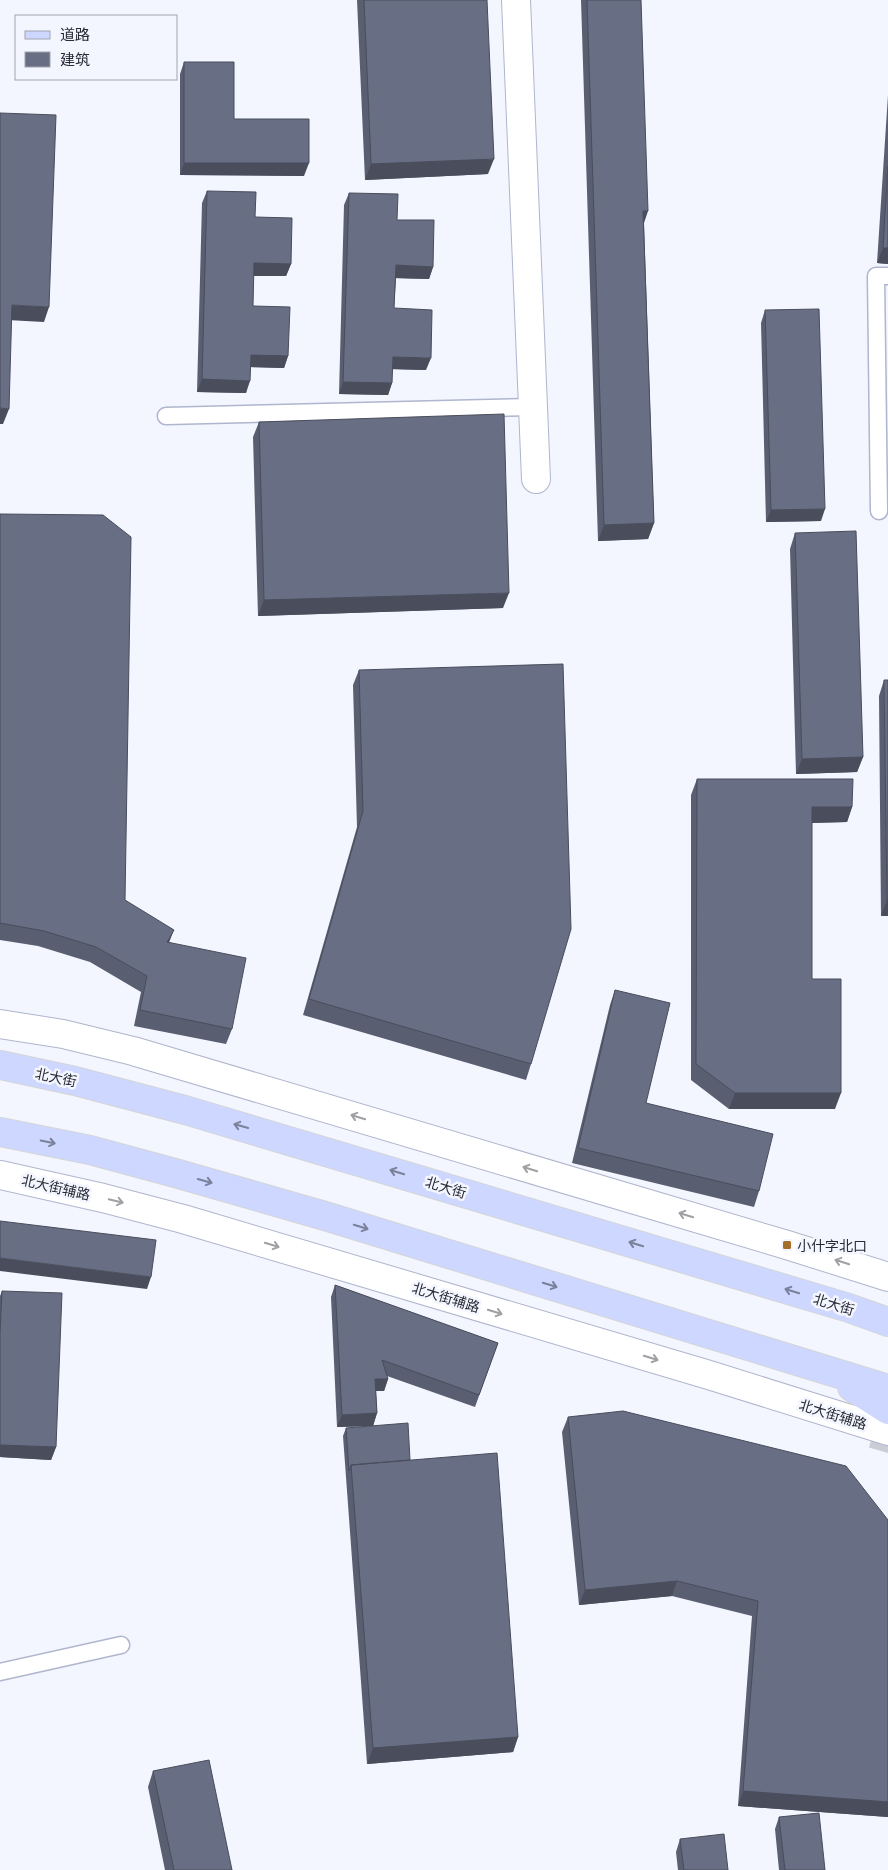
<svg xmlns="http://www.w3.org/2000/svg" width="888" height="1870" font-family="'Titillium Web','Noto Sans SC',sans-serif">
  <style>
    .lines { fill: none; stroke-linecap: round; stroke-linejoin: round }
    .pedestrian-tunnel { stroke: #cbcdd6; stroke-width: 25; stroke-dasharray: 25 12; stroke-linecap: butt }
    .service-casing { stroke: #afb6cd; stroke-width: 19 }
    .minor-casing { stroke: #afb6cd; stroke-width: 30 }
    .tertiary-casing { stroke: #afb6cd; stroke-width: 30 }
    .primary-casing { stroke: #d4d5d6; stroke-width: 30 }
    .service { stroke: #fff; stroke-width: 16 }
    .minor { stroke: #fff; stroke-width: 28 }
    .tertiary { stroke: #fff; stroke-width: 28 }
    .primary { stroke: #cdd7ff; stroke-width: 28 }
    .wall { fill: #595f71 }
    .shaded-wall { fill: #494d5c }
    .building { fill: #686e83; stroke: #494d5c }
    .oneway { stroke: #9fa0a4 }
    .oneway2 { stroke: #7b819a }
    .poi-dot { fill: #a46e29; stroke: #f3f5ff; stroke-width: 2 }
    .labels { text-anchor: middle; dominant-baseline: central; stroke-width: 5; stroke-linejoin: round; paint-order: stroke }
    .street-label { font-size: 14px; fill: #292b34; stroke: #f3f5ff }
    .poi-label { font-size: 14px; fill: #292b34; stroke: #f3f5ff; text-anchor: start }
  </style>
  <rect width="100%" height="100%" fill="#f3f5ff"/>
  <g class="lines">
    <!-- pedestrian-tunnel -->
    <path class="pedestrian-tunnel" d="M888,1427L880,1454L888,1457"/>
    <!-- service casing -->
    <g class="service-casing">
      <path id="service" d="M166,416L533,407
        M879,511L876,276H888
        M0,1672L121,1645"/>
    </g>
    <!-- minor casing -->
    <g class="minor-casing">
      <path id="minor" d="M516,0L536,479"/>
    </g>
    <!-- tertiary casing -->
    <g class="tertiary-casing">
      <path id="tertiary" d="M0,1024L63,1034L133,1051L787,1245L888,1277
        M0,1175L103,1198L183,1219L709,1375L888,1431"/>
    </g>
    <!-- primary casing -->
    <g class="primary-casing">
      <path id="primary" d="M0,1065L75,1081L185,1110L849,1308L888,1322
        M0,1132L90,1150L175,1173L325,1216L888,1389
        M852,1387L888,1410"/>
    </g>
    <!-- service -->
    <use href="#service" class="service"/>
    <!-- minor -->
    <use href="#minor" class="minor"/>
    <!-- tertiary -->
    <use href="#tertiary" class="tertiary"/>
    <!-- primary -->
    <use href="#primary" class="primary"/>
  </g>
  <!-- wall -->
  <path class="wall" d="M357,0H487L488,174L365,180Z
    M581,0H641L644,223L654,523L648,539L598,541Z
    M184,62L234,119L304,176L180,175V74Z
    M888,95V264L877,263Z
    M207,191L255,217L291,264L286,276H253V306L288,356L284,368L251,367L246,393L197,392L202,203Z
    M349,193L397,220L433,267L429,279L396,278L394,308L426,370L392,369V383L388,395L339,394L344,205Z
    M765,310L821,521L766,522L761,323Z
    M259,422L503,608L258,616L253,437Z
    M0,514L125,900L169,942L232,1029L226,1044L134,1026L141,992L90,962L38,946L0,940Z
    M795,533L863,757L857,772L796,774L790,549Z
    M359,670L531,1064L526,1080L303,1015L357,827L353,685Z
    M884,680L888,916H881L879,696Z
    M697,779L852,807L847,822L812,823V979L835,1109H729L691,1080V795Z
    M615,990L646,1103L759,1191L754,1207L572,1163L610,1005Z
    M335,1285L498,1343L475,1407L387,1376L388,1379L384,1391H376L377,1413L373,1426L337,1427L331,1297Z
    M2,1291L56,1447L51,1460L0,1457V1296Z
    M568,1417L888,1520V1817L738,1806L752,1616L672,1596L579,1605L562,1432Z
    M346,1428L410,1460L518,1737L513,1752L367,1764L343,1436Z
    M153,1771L232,1870H165L148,1787Z
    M779,1817L825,1870H779L775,1829Z
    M680,1839L728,1870H678L676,1852Z"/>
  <!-- shaded-wall -->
  <path class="shaded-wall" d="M494,159L488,174L365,180L371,164Z
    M184,163H309L304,176L180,175Z
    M643,211H648L643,226Z
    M883,248H888V264L877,263Z
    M254,263L291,264L286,276H249Z
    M396,265L433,267L429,279L392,278Z
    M12,305L49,307L44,322L7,320Z
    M251,355L288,356L284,368L247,367Z
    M393,357L431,358L426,370L388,369Z
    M202,379L250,381L246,393L197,392Z
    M343,382L392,383L388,395L339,394Z
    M0,408L9,409L3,424H0Z
    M825,509L821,521L766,522L771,510Z
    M654,523L648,539L598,541L604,525Z
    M509,593L503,608L258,616L264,600Z
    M863,757L857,772L796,774L802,759Z
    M812,807H852L847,822L807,823Z
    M887,900H888V916H881Z
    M174,930L168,945L167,942Z
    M735,1093H841L835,1109H729Z
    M0,1258L151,1277L147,1289L0,1271Z
    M375,1379H388L384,1391H371Z
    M377,1413L373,1426L337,1427L342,1415Z
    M0,1445L56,1447L51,1460L0,1457Z
    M677,1581L672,1596L579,1605L585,1590Z
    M518,1737L513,1752L367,1764L373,1748Z
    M743,1791L888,1802V1817L738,1806Z"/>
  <!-- building -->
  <path class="building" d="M364,0H487L494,159L371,164Z
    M587,0H641L648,211H643L654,523L604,525Z
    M184,62H234V119H309V163H184Z
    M0,113L56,115L49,307L12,305L9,409L0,408Z
    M888,166V248H883Z
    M207,191L256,192L255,217L292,218L291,264L254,263L253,306L290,307L288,356L251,355L250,381L202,379Z
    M349,193L398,194L397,220H434L433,267L396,265L394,308L432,310L431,358L393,357L392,383L343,382Z
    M819,309L825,509L771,510L765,310Z
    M504,414L509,593L264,600L259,422Z
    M0,514L103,515L131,537L125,900L174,930L167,942L246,958L232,1029L140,1010L147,976L96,947L44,931L0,923Z
    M856,531L863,757L802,759L795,533Z
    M563,664L571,929L531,1064L309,999L363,811L359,670Z
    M884,680H888V900H887Z
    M697,779H853L852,807H812V979H841V1093H735L696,1064Z
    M615,990L670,1003L646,1103L773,1134L759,1191L578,1148Z
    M0,1221L156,1240L151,1277L0,1258Z
    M335,1285L498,1343L479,1395L382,1360L388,1379H375L377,1413L342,1415Z
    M2,1291L62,1293L56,1447L0,1445V1333Z
    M623,1411L846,1466L888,1520V1802L743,1791L758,1601L677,1581L585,1590L568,1417Z
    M408,1423L410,1460L351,1465L349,1471L346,1428Z
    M497,1453L518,1737L373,1748L351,1465Z
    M209,1760L232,1870H174L153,1771Z
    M819,1813L825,1870H785L779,1817Z
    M724,1834L728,1870H684L680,1839Z"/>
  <!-- one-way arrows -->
  <defs><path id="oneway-shaft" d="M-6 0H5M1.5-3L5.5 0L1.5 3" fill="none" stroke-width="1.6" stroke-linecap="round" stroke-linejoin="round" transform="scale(1.25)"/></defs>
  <g class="oneway">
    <use href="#oneway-shaft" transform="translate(358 1117) rotate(-163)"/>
    <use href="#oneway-shaft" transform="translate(530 1169) rotate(-163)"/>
    <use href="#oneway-shaft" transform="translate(116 1201) rotate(14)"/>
    <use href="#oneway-shaft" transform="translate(686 1215) rotate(-163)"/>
    <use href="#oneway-shaft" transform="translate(272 1245) rotate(17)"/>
    <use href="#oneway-shaft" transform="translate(842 1262) rotate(-162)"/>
    <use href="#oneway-shaft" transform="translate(495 1312) rotate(17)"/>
    <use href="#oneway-shaft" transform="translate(651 1358) rotate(17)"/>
  </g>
  <g class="oneway2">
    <use href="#oneway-shaft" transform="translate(241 1126) rotate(-164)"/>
    <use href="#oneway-shaft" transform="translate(48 1142) rotate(12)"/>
    <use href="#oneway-shaft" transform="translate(397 1172) rotate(-163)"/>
    <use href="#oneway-shaft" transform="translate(205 1181) rotate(16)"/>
    <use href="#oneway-shaft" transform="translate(361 1227) rotate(17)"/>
    <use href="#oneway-shaft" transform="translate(636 1244) rotate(-163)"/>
    <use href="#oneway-shaft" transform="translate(550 1285) rotate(17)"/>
    <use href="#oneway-shaft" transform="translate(792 1291) rotate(-163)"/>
  </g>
  <!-- markers -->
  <rect class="poi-dot" x="782" y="1240" width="10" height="10" rx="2.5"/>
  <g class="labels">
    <!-- street labels -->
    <g class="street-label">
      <text transform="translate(56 1077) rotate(12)">北大街</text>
      <text transform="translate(56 1187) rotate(13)">北大街辅路</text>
      <text transform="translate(446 1187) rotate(17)">北大街</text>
      <text transform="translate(446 1297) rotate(17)">北大街辅路</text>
      <text transform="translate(834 1304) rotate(17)">北大街</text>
      <text transform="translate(833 1414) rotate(17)">北大街辅路</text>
    </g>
    <!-- poi labels -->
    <g class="poi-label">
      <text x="797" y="1245">小什字北口</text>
    </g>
  </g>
  <!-- legend -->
  <rect x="15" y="15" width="162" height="65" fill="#f3f5ff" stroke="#a2a4ae"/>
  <rect x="25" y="31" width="25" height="8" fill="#cdd7ff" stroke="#a2a4ae"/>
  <text x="60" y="40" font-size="15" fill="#292b34">道路</text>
  <rect x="25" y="52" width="25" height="15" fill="#686e83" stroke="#a2a4ae"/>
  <text x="60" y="65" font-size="15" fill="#292b34">建筑</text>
</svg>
